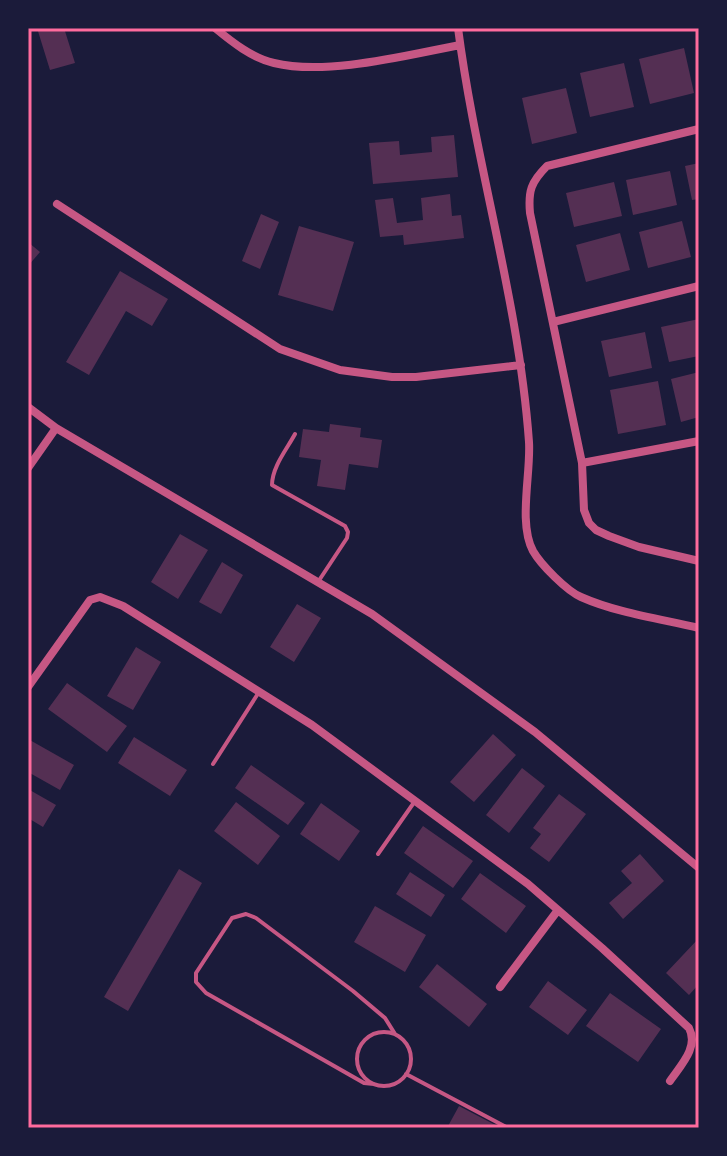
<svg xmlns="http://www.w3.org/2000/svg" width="727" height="1156" font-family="'Libre Baskerville',serif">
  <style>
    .building { fill: #542f53 }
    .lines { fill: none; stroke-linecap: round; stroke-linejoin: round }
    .service { stroke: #c65784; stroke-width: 4 }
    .minor { stroke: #c65784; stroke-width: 8 }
    .neatline { fill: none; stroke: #ff6b9d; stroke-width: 3 }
  </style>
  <rect width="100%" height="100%" fill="#1b1b3a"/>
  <!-- building -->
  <path class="building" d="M37,28H64L75,63L50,70Z
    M684,48L694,93L650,104L639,59Z
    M624,63L634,107L590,117L580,73Z
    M566,88L577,133L532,144L522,98Z
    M454,135L458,177L373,184L369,143L399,141L400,155L432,152L431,137Z
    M699,163V199L692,200L685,166Z
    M670,171L677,205L633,215L626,180Z
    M614,182L622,216L574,227L566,193Z
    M450,194L452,216L461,215L464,238L404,245L403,235L380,237L375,200L393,198L397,223L423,220L421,198Z
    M261,214L279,222L260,269L242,261Z
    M682,221L691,257L648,268L639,232Z
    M299,226L354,242L333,311L278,295Z
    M620,233L630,270L586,282L576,245Z
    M28,242L40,252L28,266Z
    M120,271L168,299L152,326L126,311L89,375L66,362Z
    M699,319V356L669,362L661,327Z
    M645,332L652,368L609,377L601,341Z
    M699,372V417L681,422L671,379Z
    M658,381L666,425L618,434L610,390Z
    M330,424L361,428L360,437L382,440L378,468L349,464L345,490L317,486L321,460L299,457L303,429L329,432Z
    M180,534L208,550L178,599L151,582Z
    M222,562L243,575L221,614L199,602Z
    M297,604L321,618L294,662L270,647Z
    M136,647L161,662L133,710L107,696Z
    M67,683L127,726L107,752L48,709Z
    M493,734L516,755L474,802L450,782Z
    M134,737L187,770L170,796L118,763Z
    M28,739L74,765L60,790L28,772Z
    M251,765L305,803L288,825L235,788Z
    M522,768L545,786L509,833L486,815Z
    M28,789L56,805L43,827L28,818Z
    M559,794L586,814L549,862L530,848L541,834L533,828Z
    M236,802L280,836L258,865L214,831Z
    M321,803L360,831L339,861L300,834Z
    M423,826L473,861L453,888L404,853Z
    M640,854L664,881L623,919L609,903L632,883L621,871Z
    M179,869L202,883L128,1011L104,997Z
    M410,872L445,895L431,917L396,894Z
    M480,873L526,906L506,933L461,899Z
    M375,906L426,935L405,972L354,942Z
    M699,938V984L689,995L666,973Z
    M437,964L487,1004L469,1027L419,987Z
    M548,981L587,1010L568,1035L529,1007Z
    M610,993L661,1029L638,1062L586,1026Z
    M459,1106L501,1128H447Z"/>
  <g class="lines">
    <!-- service -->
    <path class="service" d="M295,434C287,449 272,467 272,485L345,526L348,532L347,538L318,582
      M213,764L259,692
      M378,854L415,801
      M357 1059a27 27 0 1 1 54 0a27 27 0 1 1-54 0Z
      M406,1074L508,1128
      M374,1084L364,1083L206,993L196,982V973L232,918L246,914L256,918L353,991L385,1018L395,1034"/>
    <!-- minor -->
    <path class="minor" d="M215,28C232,42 252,58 274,63C327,76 407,55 460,45
      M458,28C476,167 519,302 529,442C531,474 518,523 533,551C541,565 567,591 581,597C617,613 661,619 699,628
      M699,129L547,166C531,182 528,191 530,213L582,463L584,510L589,523L596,530L609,536L639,547L699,561
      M57,204L280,349L340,370L392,377H416L521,365
      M553,322L699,286
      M28,407L56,428L372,614L535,732L699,868
      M582,463L699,441
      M28,468L56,428
      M28,687L90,600L100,597L123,606L312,725L528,884L602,948L689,1028C699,1047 681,1065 670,1081
      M500,987L558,910"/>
  </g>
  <!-- border -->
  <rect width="727" height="1156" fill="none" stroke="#1b1b3a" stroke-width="60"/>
  <rect x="30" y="30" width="667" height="1096" class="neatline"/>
</svg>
